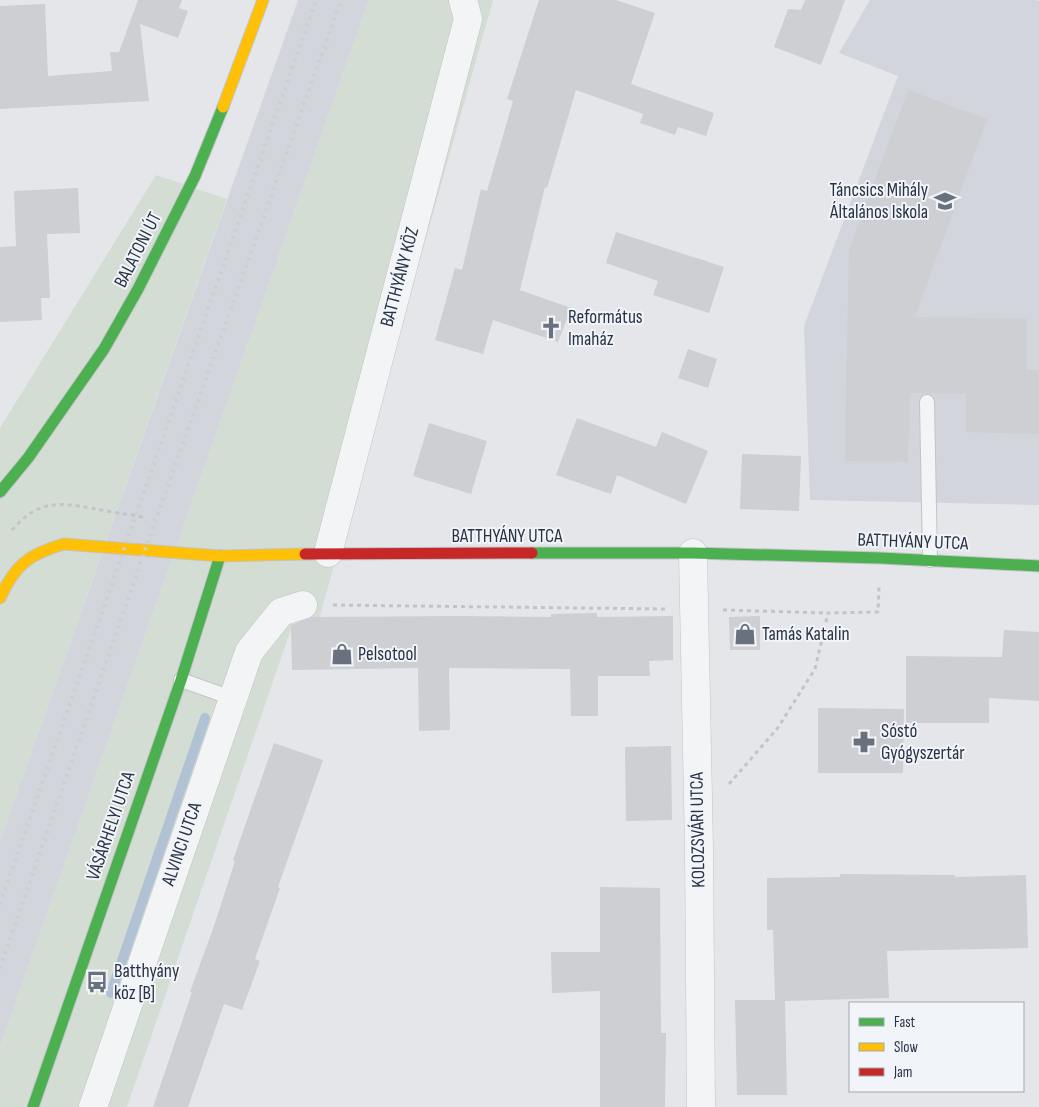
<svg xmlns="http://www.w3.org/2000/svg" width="1039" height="1107" font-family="'Sofia Sans Condensed',sans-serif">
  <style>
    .built { fill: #d2d5dc }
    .green { fill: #d4ddd4 }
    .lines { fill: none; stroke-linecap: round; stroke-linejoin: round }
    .stream { stroke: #b1c2d5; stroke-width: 10 }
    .building { fill: #cdcfd3 }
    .lane-casing { stroke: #c2c4c7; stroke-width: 16 }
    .street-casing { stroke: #c2c4c7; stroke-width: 29 }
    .fast-casing { stroke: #c2c4c7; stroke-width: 13 }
    .slow-casing { stroke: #c2c4c7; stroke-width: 13 }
    .jam-casing { stroke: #c2c4c7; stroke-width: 13 }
    .path { stroke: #c3c4c9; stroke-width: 3; stroke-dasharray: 4 4; stroke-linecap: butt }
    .lane { stroke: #f3f4f6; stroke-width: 14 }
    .street { stroke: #f3f4f6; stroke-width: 28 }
    .fast { stroke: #4caf50; stroke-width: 11 }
    .slow { stroke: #ffc107; stroke-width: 11 }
    .jam { stroke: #c62828; stroke-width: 11 }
    .rail { stroke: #ccced1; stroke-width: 4; stroke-dasharray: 2.5 5; stroke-linecap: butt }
    .labels { text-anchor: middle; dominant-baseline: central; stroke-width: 4; stroke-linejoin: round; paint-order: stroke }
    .poi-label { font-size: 19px; fill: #293244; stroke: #f1f4f8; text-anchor: start }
    .street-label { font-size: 19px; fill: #293244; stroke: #f1f4f8 }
  </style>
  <rect width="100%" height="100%" fill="#e4e6e9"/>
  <!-- built -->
  <path class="built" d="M298,0H369L0,1047V841Z
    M870,0H1036L1039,1V505L810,500L804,326L898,76L839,53Z"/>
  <!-- green -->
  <path class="green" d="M369,0H493L319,619L293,623L127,1107H0V1047Z
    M156,175L227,199L0,841V428Z"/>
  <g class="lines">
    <!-- stream -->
    <path class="stream" d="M111,993L205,718"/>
  </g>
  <!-- building -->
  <path class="building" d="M138,0H182L179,8L188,11L178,38L140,24L149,101L0,109V6L45,4L48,76L112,71L110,52H119Z
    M539,0H616L655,13L631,84L714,113L706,136L678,127L675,135L640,123L643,114L576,90L547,188L545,187L520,290L571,308L558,342L493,320L483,354L435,340L455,268L462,270L481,189L487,191L513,101L507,99Z
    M805,0H845L821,65L774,47L788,9L801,10Z
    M908,90L987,119L915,317L1027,319L1026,370H1039V434L966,432V394L910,393L908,462L845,461L849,250Z
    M78,188L80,233L47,234L50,298H41L42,320L0,322V247L16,246L14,191Z
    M616,232L724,267L709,313L653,295L658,281L606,263Z
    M688,349L717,359L708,388L678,378Z
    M577,418L656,447L662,432L708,451L686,504L617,475L611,494L556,475Z
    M429,423L487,441L471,494L413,476Z
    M742,454L801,456L799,511L740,509Z
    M597,613V617L673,616V660L649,661L650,676H598V716H571L570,669L449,668L450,730L419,731L418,668L292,670L291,625L312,617L457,616L551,617V614Z
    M760,616V650H730L729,617Z
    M1004,630L1039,632V701L989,698V723H906V656L1002,657Z
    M818,708L904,709L903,773H818Z
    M274,743L323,760L278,887L280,888L255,959L260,961L242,1010L224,1004L188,1107H153L192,992H190L215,923L235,861L233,860Z
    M671,746L672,820L626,821L625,747Z
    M840,874L955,875V877L1026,875L1028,948L887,951L889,998L785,1001L787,1095H737L735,1000H775L773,930H767V878L840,877Z
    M600,887L660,888L661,1033H666L665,1107H600V991L552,993L551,952H600Z"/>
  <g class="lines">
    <!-- lane casing -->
    <g class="lane-casing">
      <path id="lane" d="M927,402L930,560
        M181,680L232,698"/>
    </g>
    <!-- street casing -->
    <g class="street-casing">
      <path id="street" d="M328,553L468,19L463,0
        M693,553L699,848L701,1107
        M93,1107L249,652L281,612L303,605"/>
    </g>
    <!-- fast casing -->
    <g class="fast-casing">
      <path id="fast" d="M0,492L28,458L104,349L138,289L195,176L223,107
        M532,553H693L880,558L1039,566
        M33,1107L181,680L220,556"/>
    </g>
    <!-- slow casing -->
    <g class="slow-casing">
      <path id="slow" d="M223,107L263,0
        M0,598C15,565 29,554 64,544L220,556L305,554"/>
    </g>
    <!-- jam casing -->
    <g class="jam-casing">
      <path id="jam" d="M305,554L532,553"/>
    </g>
    <!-- path -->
    <path class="path" d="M12,530C42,495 66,504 107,511C120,514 133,514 145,518
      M333,605L665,609
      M723,610L828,613
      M729,784L777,729L815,669L828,613L878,612L879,587"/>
    <!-- lane -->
    <use href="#lane" class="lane"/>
    <!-- street -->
    <use href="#street" class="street"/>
    <!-- fast -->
    <use href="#fast" class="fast"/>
    <!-- slow -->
    <use href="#slow" class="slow"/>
    <!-- jam -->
    <use href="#jam" class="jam"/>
    <!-- rail -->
    <path class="rail" d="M0,904L316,0
      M0,968L145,550L341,0"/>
  </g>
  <!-- icons -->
  <defs>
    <g id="school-bare" transform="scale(1.725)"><path d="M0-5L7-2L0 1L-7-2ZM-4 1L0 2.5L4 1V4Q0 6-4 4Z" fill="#6a717e" stroke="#f1f4f8" stroke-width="2.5" paint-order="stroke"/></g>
    <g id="church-bare" transform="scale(1.725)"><path d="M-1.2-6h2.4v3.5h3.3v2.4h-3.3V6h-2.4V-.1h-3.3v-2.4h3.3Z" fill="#6a717e" stroke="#f1f4f8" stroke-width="2.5" paint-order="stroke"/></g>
    <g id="shop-bare" transform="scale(1.725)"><path d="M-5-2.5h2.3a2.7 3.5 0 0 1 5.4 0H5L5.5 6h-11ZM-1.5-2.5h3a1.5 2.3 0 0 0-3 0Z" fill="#6a717e" stroke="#f1f4f8" stroke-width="2.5" paint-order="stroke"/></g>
    <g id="pharmacy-bare" transform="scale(1.725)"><path d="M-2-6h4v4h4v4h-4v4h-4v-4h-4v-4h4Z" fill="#6a717e" stroke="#f1f4f8" stroke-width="2.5" paint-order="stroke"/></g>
    <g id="bus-bare" transform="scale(1.725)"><path d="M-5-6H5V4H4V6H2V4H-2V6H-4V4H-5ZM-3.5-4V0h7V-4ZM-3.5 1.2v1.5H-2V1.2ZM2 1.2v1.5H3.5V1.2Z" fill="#6a717e" stroke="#f1f4f8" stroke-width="2.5" paint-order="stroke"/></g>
  </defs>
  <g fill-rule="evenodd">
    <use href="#school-bare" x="945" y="201"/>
    <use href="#church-bare" x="551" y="328"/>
    <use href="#shop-bare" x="745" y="634"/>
    <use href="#shop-bare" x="342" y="654"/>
    <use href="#pharmacy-bare" x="864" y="742"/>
    <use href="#bus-bare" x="97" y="982"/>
  </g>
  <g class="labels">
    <!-- poi labels -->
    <g class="poi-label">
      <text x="928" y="190" text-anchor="end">Táncsics Mihály<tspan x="928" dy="22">Általános Iskola</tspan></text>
      <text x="568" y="317">Református<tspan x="568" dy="22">Imaház</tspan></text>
      <text x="762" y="634">Tamás Katalin</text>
      <text x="358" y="654">Pelsotool</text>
      <text x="881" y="731">Sóstó<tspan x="881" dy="22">Gyógyszertár</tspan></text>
      <text x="114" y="971">Batthyány<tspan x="114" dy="22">köz [B]</tspan></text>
    </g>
    <!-- street labels -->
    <g class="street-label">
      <text transform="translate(138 250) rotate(-63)">BALATONI ÚT</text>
      <text transform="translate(400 277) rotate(-75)">BATTHYÁNY KÖZ</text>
      <text x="507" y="536">BATTHYÁNY UTCA</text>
      <text transform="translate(913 542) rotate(2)">BATTHYÁNY UTCA</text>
      <text transform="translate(111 826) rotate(-71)">VÁSÁRHELYI UTCA</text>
      <text transform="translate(698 830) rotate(-91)">KOLOZSVÁRI UTCA</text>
      <text transform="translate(182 844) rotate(-71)">ALVINCI UTCA</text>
    </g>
  </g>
  <!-- legend -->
  <rect x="849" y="1002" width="175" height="90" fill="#f1f4f8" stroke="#a1a6b0"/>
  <rect x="859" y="1018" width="25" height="8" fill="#4caf50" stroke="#a1a6b0"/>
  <text x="894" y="1027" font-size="15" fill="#293244">Fast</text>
  <rect x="859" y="1043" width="25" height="8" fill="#ffc107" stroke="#a1a6b0"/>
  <text x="894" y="1052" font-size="15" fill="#293244">Slow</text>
  <rect x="859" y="1068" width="25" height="8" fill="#c62828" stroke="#a1a6b0"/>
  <text x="894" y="1077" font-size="15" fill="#293244">Jam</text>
</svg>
